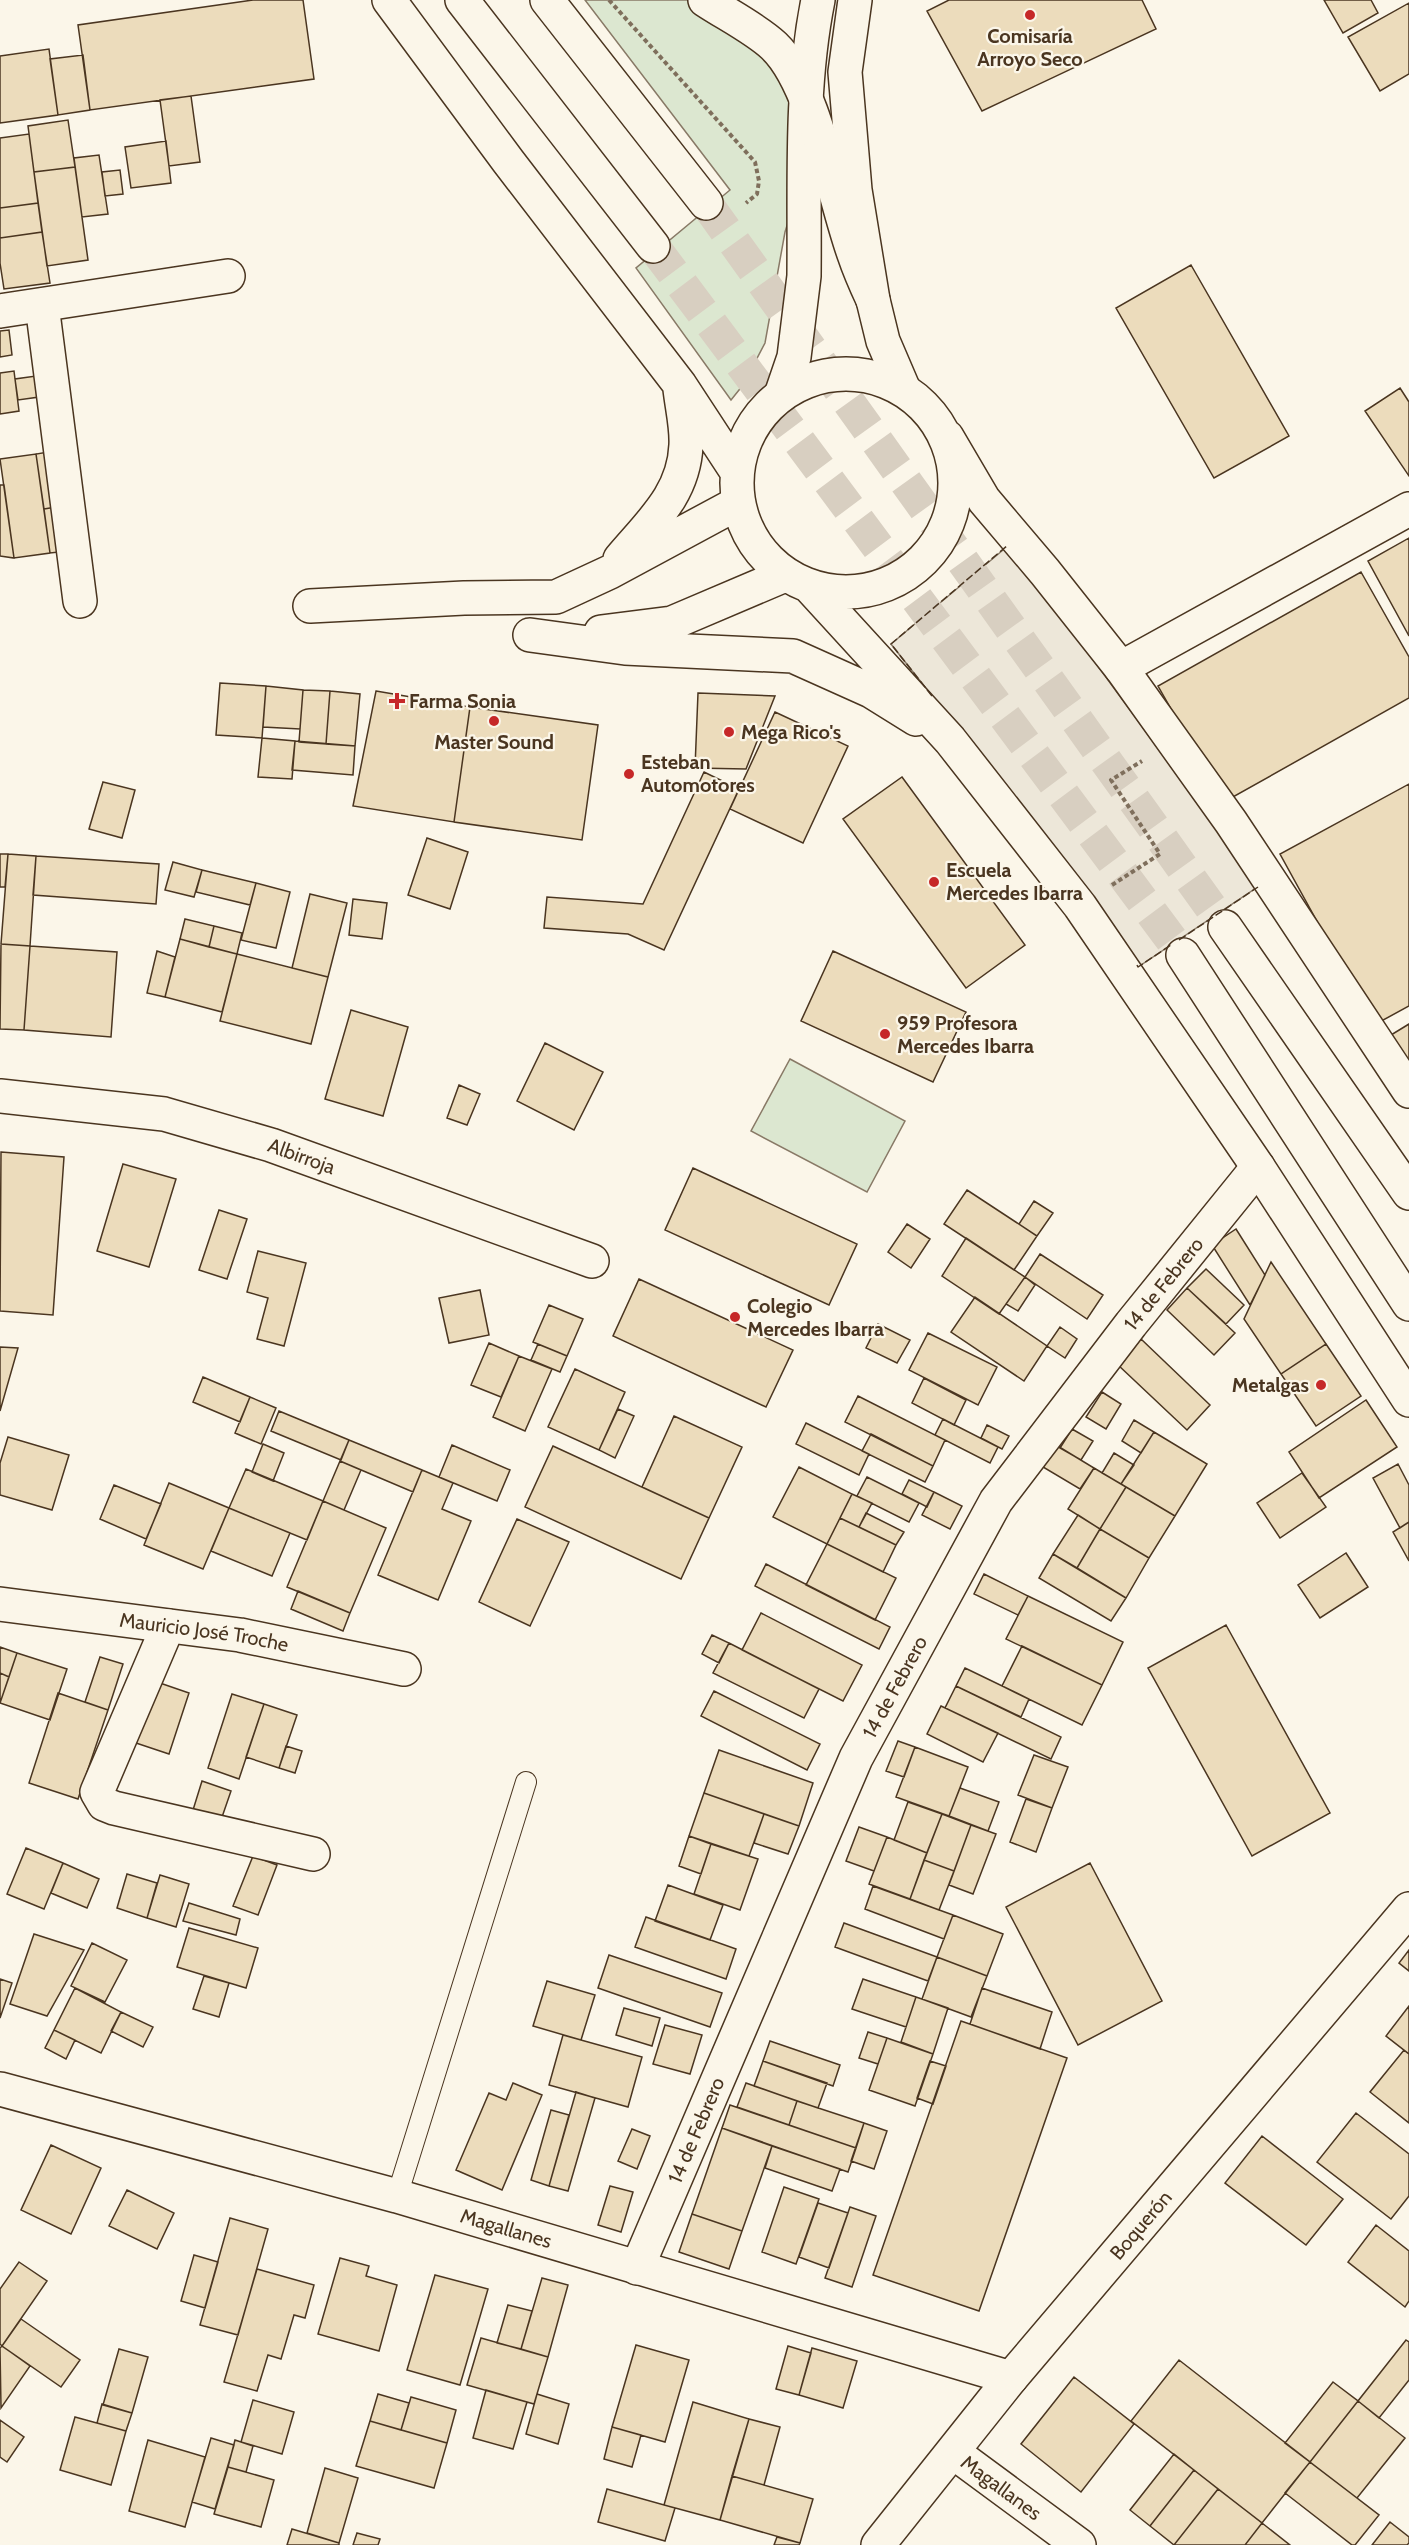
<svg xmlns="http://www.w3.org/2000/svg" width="1409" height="2545" font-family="Cabin,sans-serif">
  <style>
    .green { fill: #dce7d0; stroke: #887966; stroke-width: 1.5 }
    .parking { fill: #ede7d9; stroke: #887966; stroke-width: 1.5 }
    .building { fill: #ecdcbc; stroke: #4a3520; stroke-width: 1.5 }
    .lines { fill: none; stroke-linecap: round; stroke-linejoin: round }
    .trunk-tunnel { stroke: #d8cfc1; stroke-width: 33; stroke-dasharray: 33 16; stroke-linecap: butt }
    .service-casing { stroke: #4a3520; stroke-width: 22 }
    .minor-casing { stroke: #4a3520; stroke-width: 36 }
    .tertiary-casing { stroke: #4a3520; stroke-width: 36 }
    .secondary-casing { stroke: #4a3520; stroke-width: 36 }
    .trunk-casing { stroke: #4a3520; stroke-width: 36 }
    .path { stroke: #7f6f5c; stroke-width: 4; stroke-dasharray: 4.5 3; stroke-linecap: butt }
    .service { stroke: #fbf6e9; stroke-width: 20 }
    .minor { stroke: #fbf6e9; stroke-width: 33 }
    .tertiary { stroke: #fbf6e9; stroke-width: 33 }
    .secondary { stroke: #fbf6e9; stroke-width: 33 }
    .trunk { stroke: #fbf6e9; stroke-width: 33 }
    .fence { stroke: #4a3520; stroke-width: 1.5; stroke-dasharray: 8 3; stroke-linecap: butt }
    .poi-dot { fill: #c62828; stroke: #fbf6e9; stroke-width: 2 }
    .labels { text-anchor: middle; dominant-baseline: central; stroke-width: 4.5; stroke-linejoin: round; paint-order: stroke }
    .poi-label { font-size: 20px; font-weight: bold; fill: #4a3520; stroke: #fbf6e9; text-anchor: start }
    .street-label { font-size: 20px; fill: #4a3520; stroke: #fbf6e9 }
  </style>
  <rect width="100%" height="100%" fill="#fbf6e9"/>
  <!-- green -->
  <path class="green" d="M585,0H695L785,73L807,162L785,232L765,343L743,385L731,400L636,268L730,190Z
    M790,1059L905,1121L867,1192L751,1131Z"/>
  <!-- parking -->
  <path class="parking" d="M1009,545L1259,886L1138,967L1086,891L891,644Z"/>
  <!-- building -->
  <path class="building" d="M253,0H303L314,79L90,110L78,25Z
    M949,0H1142L1156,29L982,111L927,11Z
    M1324,0H1371L1378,13L1343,33Z
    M1409,3V74L1380,91L1348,37Z
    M49,49L58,115L0,123V56Z
    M83,55L90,110L58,115L50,59Z
    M191,96L200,162L169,166L160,100Z
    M68,120L75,167L34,172L28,126Z
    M29,134L38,203L0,208V138Z
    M166,141L171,183L131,188L125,147Z
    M99,155L108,214L82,217L74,158Z
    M75,167L88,260L47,266L34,172Z
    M120,170L123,194L105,196L102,172Z
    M38,203L42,232L0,238V208Z
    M42,232L50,283L4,289L0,263V238Z
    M1191,265L1289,436L1214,478L1116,308Z
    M9,330L12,355L0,357V331Z
    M14,371L19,411L0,414V373Z
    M36,376L39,397L18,400L15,379Z
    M1400,388L1409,402V476L1365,411Z
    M54,451L62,506L44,509L36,454Z
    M36,454L50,553L14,558L0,459Z
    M0,485H4L14,558L0,556Z
    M62,506L68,551L50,553L44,509Z
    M1409,538V636L1368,561Z
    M1361,572L1409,657V698L1224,802L1158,686Z
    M1361,572L1409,657V698L1224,802L1158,686Z
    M220,683L266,686L262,738L216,735Z
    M266,686L303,690L300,729L263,727Z
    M303,690L330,691L326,744L299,742Z
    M330,691L360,694L355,746L326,744Z
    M376,691L470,707L454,822L353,806Z
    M698,693L775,696L746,769L695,768Z
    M470,707L598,725L582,840L454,822Z
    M775,712L848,746L803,843L730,809Z
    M262,738L295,741L292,779L258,777Z
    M295,741L355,746L353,775L292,770Z
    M704,772L739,789L664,950L628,934L544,928L547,897L643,904Z
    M902,777L1025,945L966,988L843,819Z
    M103,782L135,790L122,838L89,829Z
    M1409,784V1006L1374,1025L1280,854Z
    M427,838L468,852L450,909L408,895Z
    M0,854H8L5,887H0Z
    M8,854L36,856L30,946L1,944Z
    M36,856L159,864L156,904L33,895Z
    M173,862L202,870L194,897L165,890Z
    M202,870L256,883L250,905L196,892Z
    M256,883L290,892L276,948L241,940Z
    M310,894L347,903L328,977L292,968Z
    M353,899L387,903L382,939L349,935Z
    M185,919L214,926L209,947L180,939Z
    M214,926L242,933L237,954L209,947Z
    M180,939L237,954L222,1012L165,997Z
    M1,944L30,946L24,1030L0,1029Z
    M30,946L117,952L111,1037L24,1030Z
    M157,951L175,957L165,997L147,993Z
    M833,951L966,1012L933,1082L801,1021Z
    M237,954L328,977L311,1044L220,1021Z
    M351,1010L408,1027L383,1116L325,1099Z
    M1409,1024V1076L1386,1038Z
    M1409,1024V1076L1386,1038Z
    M545,1043L603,1072L574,1130L517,1101Z
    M459,1085L480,1094L467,1125L447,1118Z
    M1,1152L64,1157L53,1315L0,1311Z
    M123,1164L176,1179L149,1267L97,1251Z
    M693,1168L857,1244L829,1305L665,1230Z
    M967,1190L1037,1236L1014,1270L944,1224Z
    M1034,1201L1053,1213L1037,1236L1019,1224Z
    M219,1210L247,1219L227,1279L199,1270Z
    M907,1224L930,1239L911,1268L888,1252Z
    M1236,1229L1265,1275L1250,1305L1212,1245Z
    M966,1238L1025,1277L999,1314L942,1276Z
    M258,1251L306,1263L284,1346L257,1339L268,1298L247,1292Z
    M1040,1254L1103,1295L1087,1319L1025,1277Z
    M1271,1262L1326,1344L1281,1374L1244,1319Z
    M1206,1269L1244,1305L1226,1324L1187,1288Z
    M1025,1277L1035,1285L1018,1311L1006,1304Z
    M639,1279L793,1350L766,1407L613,1336Z
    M1187,1288L1235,1333L1214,1355L1167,1310Z
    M480,1290L489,1335L449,1343L439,1298Z
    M975,1297L1047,1346L1024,1381L951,1332Z
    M549,1305L583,1319L567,1356L533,1342Z
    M878,1324L910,1340L897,1363L866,1348Z
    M1060,1327L1077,1339L1065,1358L1047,1346Z
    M928,1333L997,1367L978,1405L909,1370Z
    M1141,1339L1210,1405L1187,1430L1117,1364Z
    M489,1343L519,1356L501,1397L471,1385Z
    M538,1344L567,1356L560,1372L531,1360Z
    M1326,1344L1361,1396L1316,1426L1281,1374Z
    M0,1347L18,1348L0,1411Z
    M519,1356L552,1369L525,1431L493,1417Z
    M575,1369L625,1392L599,1450L548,1427Z
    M203,1377L250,1397L240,1422L193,1402Z
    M924,1378L966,1400L954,1425L912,1403Z
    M1102,1392L1121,1404L1106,1429L1086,1417Z
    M858,1396L945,1440L933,1466L845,1422Z
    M250,1397L276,1408L261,1444L235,1433Z
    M1366,1400L1397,1447L1319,1498L1289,1452Z
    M618,1409L634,1416L615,1458L599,1450Z
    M279,1411L349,1440L341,1460L271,1431Z
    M674,1416L742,1447L709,1518L642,1487Z
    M943,1419L998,1447L990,1463L935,1435Z
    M1134,1420L1154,1432L1141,1453L1122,1441Z
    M806,1423L869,1454L859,1475L796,1444Z
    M987,1425L1009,1436L1002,1449L981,1438Z
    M1072,1429L1093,1441L1081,1460L1060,1448Z
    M1154,1432L1207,1464L1175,1516L1121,1484Z
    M871,1434L933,1466L925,1482L862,1451Z
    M8,1437L69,1455L52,1510L0,1495V1463Z
    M349,1440L422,1470L413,1492L340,1461Z
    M263,1444L284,1453L273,1481L252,1472Z
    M452,1445L510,1470L497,1501L439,1477Z
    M1056,1445L1094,1468L1080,1489L1043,1467Z
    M553,1446L709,1518L681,1579L525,1507Z
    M1114,1453L1134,1465L1121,1484L1102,1473Z
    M340,1461L361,1470L344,1510L323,1501Z
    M1398,1464L1409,1485V1522L1400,1528L1373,1478Z
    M799,1467L852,1494L827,1544L773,1517Z
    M1094,1468L1126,1487L1100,1529L1068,1509Z
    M246,1469L323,1501L307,1540L229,1508Z
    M422,1470L453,1483L442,1509L471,1521L438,1600L378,1575Z
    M1302,1473L1326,1507L1280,1538L1257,1503Z
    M867,1477L919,1503L909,1522L857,1496Z
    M909,1480L934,1492L927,1507L902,1494Z
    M169,1483L229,1508L203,1569L144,1545Z
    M114,1485L161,1504L146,1539L100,1519Z
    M1126,1487L1175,1516L1149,1558L1100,1529Z
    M934,1492L962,1506L950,1529L922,1515Z
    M852,1494L872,1503L859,1527L840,1518Z
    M323,1501L386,1528L350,1613L287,1587Z
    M229,1508L290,1533L272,1576L211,1551Z
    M866,1513L904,1532L896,1545L859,1527Z
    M1078,1515L1100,1529L1077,1568L1053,1554Z
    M840,1518L896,1545L883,1572L827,1544Z
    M517,1519L569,1542L530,1626L479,1602Z
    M1409,1522V1561L1393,1532Z
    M1100,1529L1149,1558L1126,1598L1077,1568Z
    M827,1544L896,1578L875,1620L806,1585Z
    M1346,1553L1368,1587L1320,1618L1298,1585Z
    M1053,1554L1126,1598L1111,1621L1039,1578Z
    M766,1564L890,1627L879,1649L755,1586Z
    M984,1574L1028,1596L1018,1615L974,1594Z
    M298,1591L350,1613L343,1631L291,1609Z
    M1028,1596L1123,1642L1102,1685L1006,1639Z
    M761,1613L862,1665L843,1701L742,1650Z
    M1226,1625L1330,1813L1252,1856L1148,1668Z
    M712,1635L729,1643L719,1663L702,1654Z
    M729,1643L819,1689L804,1718L713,1673Z
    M1022,1646L1102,1685L1082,1725L1002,1686Z
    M0,1647L17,1653L9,1677L0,1673Z
    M17,1653L67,1669L50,1720L0,1703Z
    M100,1657L123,1664L108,1710L85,1702Z
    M965,1668L1029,1699L1021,1717L956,1686Z
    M0,1673L9,1677L0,1703Z
    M157,1682L189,1693L169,1754L136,1743Z
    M956,1686L1061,1737L1051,1759L945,1708Z
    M714,1691L820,1744L807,1770L701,1716Z
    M58,1693L108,1710L78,1799L29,1783Z
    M232,1694L264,1704L239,1779L208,1768Z
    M264,1704L297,1715L279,1768L246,1757Z
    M941,1706L998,1733L983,1762L927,1734Z
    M898,1741L915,1747L904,1777L886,1771Z
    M286,1746L302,1751L295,1773L279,1768Z
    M915,1747L968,1767L949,1816L896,1797Z
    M719,1750L813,1783L799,1826L704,1793Z
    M1034,1755L1068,1767L1052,1808L1018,1795Z
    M202,1781L231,1791L221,1820L193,1810Z
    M960,1788L999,1802L988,1831L949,1816Z
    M704,1793L764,1814L749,1856L689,1836Z
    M1026,1799L1052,1808L1036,1852L1010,1842Z
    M908,1802L942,1814L927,1853L894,1840Z
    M764,1814L799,1826L788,1854L754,1843Z
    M942,1814L971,1825L954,1871L924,1860Z
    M971,1825L996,1834L973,1894L949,1885Z
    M859,1827L887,1837L874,1871L846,1861Z
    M689,1836L711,1844L701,1874L679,1866Z
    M887,1837L927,1853L910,1899L869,1884Z
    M711,1844L758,1859L740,1910L694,1894Z
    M26,1848L63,1863L44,1909L7,1894Z
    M253,1856L277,1865L258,1915L233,1906Z
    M924,1860L954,1871L939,1910L910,1899Z
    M63,1863L99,1879L87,1908L51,1893Z
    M1090,1863L1162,2001L1078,2045L1006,1907Z
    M127,1874L157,1883L147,1918L117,1908Z
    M160,1875L189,1884L176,1927L147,1918Z
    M668,1885L723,1905L710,1940L655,1921Z
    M873,1886L953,1915L944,1939L865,1909Z
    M189,1903L240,1919L236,1935L183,1921Z
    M953,1915L1003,1934L987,1976L937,1957Z
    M646,1917L736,1949L726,1979L635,1947Z
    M844,1923L937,1957L928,1981L835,1947Z
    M189,1928L258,1948L246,1988L177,1967Z
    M34,1934L84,1950L47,2016L10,2004Z
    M92,1943L127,1960L105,2002L71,1986Z
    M1409,1950V1971L1399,1963Z
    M609,1955L722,1993L710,2027L598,1988Z
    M937,1957L987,1976L971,2017L922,1999Z
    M204,1976L229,1983L219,2017L193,2009Z
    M0,1979L12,1983L0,2018Z
    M863,1979L916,1997L906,2027L852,2009Z
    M547,1981L595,1995L581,2040L533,2026Z
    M75,1988L121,2012L101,2053L54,2030Z
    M982,1988L1052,2012L1040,2049L970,2024Z
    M916,1997L948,2008L933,2054L901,2042Z
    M1409,2006V2054L1386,2036Z
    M624,2008L660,2018L652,2046L616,2035Z
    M121,2012L153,2027L143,2047L111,2031Z
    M961,2021L1067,2058L979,2311L873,2275Z
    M665,2025L702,2035L690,2074L653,2064Z
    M54,2030L75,2040L66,2059L45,2048Z
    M868,2032L887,2038L878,2064L859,2058Z
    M563,2035L642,2057L628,2107L549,2085Z
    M887,2038L933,2054L915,2106L869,2090Z
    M770,2041L840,2065L833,2086L763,2061Z
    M1404,2050L1409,2054V2123L1370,2092Z
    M763,2061L827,2083L818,2108L754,2086Z
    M930,2061L946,2066L933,2104L917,2098Z
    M513,2083L542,2095L502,2190L456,2170L489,2093L506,2100Z
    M746,2083L797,2101L789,2125L737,2107Z
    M576,2092L595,2098L568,2191L549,2186Z
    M797,2101L864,2123L856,2148L789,2125Z
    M730,2105L856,2148L848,2172L722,2128Z
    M551,2110L569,2115L549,2186L531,2180Z
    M1356,2113L1409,2154V2196L1391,2219L1317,2162Z
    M864,2123L887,2131L874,2169L851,2161Z
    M722,2128L772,2146L742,2231L692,2214Z
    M632,2129L650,2136L637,2169L618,2161Z
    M1262,2136L1343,2199L1306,2245L1225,2183Z
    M51,2145L101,2168L71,2234L21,2210Z
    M772,2146L840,2169L832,2191L765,2168Z
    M610,2186L633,2192L621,2232L598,2225Z
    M784,2187L819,2199L796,2264L762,2252Z
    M127,2190L174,2213L157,2249L109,2226Z
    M818,2203L848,2213L829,2268L799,2257Z
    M850,2207L876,2216L852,2287L825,2278Z
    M692,2214L742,2231L729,2269L679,2252Z
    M230,2218L268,2229L238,2335L200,2325Z
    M1376,2225L1409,2251V2301L1405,2307L1348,2262Z
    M194,2255L218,2262L205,2308L181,2301Z
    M340,2258L369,2266L366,2276L397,2285L379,2351L318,2334Z
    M19,2262L47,2281L2,2346L0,2344V2289Z
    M257,2269L314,2285L305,2318L294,2315L281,2359L268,2355L257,2391L224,2382Z
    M435,2275L488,2289L460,2385L407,2370Z
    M542,2278L568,2285L548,2357L521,2349Z
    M508,2305L532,2311L521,2349L497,2343Z
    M21,2319L80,2360L61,2387L2,2346Z
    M481,2338L548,2357L534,2404L467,2385Z
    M1406,2340L1409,2342V2380L1379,2418L1358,2401Z
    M636,2345L689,2360L665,2442L612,2427Z
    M2,2346L30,2366L1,2408L0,2348Z
    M788,2346L811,2353L799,2395L776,2389Z
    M812,2348L857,2361L843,2408L799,2395Z
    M119,2349L148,2357L132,2413L103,2405Z
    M1179,2360L1310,2462L1262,2523L1131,2421Z
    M1074,2377L1134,2424L1081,2492L1021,2444Z
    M1333,2382L1358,2401L1310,2462L1285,2443Z
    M486,2390L527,2402L513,2449L473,2438Z
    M378,2394L409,2403L401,2430L370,2421Z
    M537,2394L569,2404L558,2444L526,2434Z
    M411,2397L456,2410L447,2443L401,2430Z
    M253,2400L294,2412L282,2454L241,2442Z
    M1358,2401L1405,2438L1357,2498L1310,2462Z
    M693,2402L749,2419L720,2520L664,2505Z
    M102,2404L132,2413L126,2431L97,2423Z
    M75,2417L126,2431L111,2485L60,2470Z
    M749,2419L780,2427L764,2485L732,2476Z
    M0,2420L24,2437L7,2462L0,2457Z
    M370,2421L447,2443L434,2488L356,2466Z
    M612,2427L641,2435L632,2467L604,2459Z
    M211,2438L234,2445L215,2509L192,2502Z
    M148,2440L205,2457L185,2527L129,2511Z
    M235,2440L253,2446L246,2472L228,2467Z
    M1174,2454L1194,2470L1150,2526L1130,2510Z
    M1310,2462L1379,2515L1355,2545H1352L1285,2493Z
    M228,2467L274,2480L261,2527L214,2514Z
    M325,2468L358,2478L339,2543L307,2533Z
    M1194,2470L1218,2489L1174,2545L1150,2526Z
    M732,2476L813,2499L800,2543L720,2520Z
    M607,2489L675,2508L665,2541L598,2522Z
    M1218,2489L1262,2523L1245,2545H1174Z
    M1390,2522L1409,2537V2543L1407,2545H1372Z
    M1262,2523L1290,2545H1245Z
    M292,2529L339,2543V2545H287Z
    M357,2533L380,2539L378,2545H353Z
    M777,2537L800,2543L799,2545H774Z"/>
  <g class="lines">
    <!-- trunk-tunnel -->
    <path class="trunk-tunnel" d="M706,203L1225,927
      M653,246L1183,955"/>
    <!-- service casing -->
    <g class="service-casing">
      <path id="service" d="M397,2196L526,1782"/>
    </g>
    <!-- minor casing -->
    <g class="minor-casing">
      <g id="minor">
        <path d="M42,305L80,601"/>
        <path d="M0,311L228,276"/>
        <path d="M1121,668L1409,509"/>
        <path id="s1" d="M0,1096L164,1114L271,1145L592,1261"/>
        <path id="s2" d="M0,1604L240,1635L404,1669"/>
        <path d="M168,1626L97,1792L104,1804L114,1808L313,1854"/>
        <path id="s3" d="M0,2089L397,2196L1011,2378"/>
        <path id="s4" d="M637,2268L856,1758L996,1501L1131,1324L1258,1167"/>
        <path id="s5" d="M953,2452L1079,2545"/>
      </g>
    </g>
    <!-- tertiary casing -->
    <g class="tertiary-casing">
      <g id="tertiary">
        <path id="s6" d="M878,2545L1011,2378L1409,1909"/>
      </g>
    </g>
    <!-- secondary casing -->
    <g class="secondary-casing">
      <path id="secondary" d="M855,0L845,72L855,190L873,300L883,341L904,390
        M781,395L794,357L804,276C805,184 800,90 818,0"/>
    </g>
    <!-- trunk casing -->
    <g class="trunk-casing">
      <path id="trunk" d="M389,0L508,161L680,385L737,472
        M462,0L653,246
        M547,0L706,203
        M705,0C726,14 756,29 774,46C815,85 834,199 854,254C859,269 866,285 873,300
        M737 483a109 109 0 1 1 218 0a109 109 0 1 1-218 0Z
        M947,437L984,500L1045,572L1121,668L1231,822L1409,1091
        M620,559C650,523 684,495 686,445C687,427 682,407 680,389
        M810,587L950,740L1080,906L1258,1167L1409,1400
        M310,606L464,598L556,597L610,572L738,503
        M601,632L672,623L785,575
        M530,635L625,648L793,656L871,691L916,719
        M1225,927L1409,1193
        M1183,955L1409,1304"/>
    </g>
    <!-- path -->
    <path class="path" d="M609,0L755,162L759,181L757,194L746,203
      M1112,885L1160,854L1111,780L1142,761"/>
    <!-- service -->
    <use href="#service" class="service"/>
    <!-- minor -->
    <use href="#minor" class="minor"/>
    <!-- tertiary -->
    <use href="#tertiary" class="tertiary"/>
    <!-- secondary -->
    <use href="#secondary" class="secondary"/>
    <!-- trunk -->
    <use href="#trunk" class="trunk"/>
    <!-- fence -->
    <path class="fence" d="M932,696L891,644L1008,545
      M1179,940L1258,887
      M1137,965L1138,967L1171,945"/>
  </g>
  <!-- markers -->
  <g class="poi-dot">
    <circle cx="1030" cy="15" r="6"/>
    <path d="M394 692h6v6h6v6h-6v6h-6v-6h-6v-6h6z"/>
    <circle cx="494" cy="721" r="6"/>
    <circle cx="729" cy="732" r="6"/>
    <circle cx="629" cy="774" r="6"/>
    <circle cx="934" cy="882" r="6"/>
    <circle cx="885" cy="1034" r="6"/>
    <circle cx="735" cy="1317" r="6"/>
    <circle cx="1321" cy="1385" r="6"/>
  </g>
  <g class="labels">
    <!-- poi labels -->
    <g class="poi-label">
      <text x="1030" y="36" text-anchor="middle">Comisaría<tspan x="1030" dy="23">Arroyo Seco</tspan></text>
      <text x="409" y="701">Farma Sonia</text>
      <text x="741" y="732">Mega Rico's</text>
      <text x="494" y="742" text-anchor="middle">Master Sound</text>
      <text x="641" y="762">Esteban<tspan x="641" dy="23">Automotores</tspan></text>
      <text x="946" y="870">Escuela<tspan x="946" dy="23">Mercedes Ibarra</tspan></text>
      <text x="897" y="1023">959 Profesora<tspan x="897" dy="23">Mercedes Ibarra</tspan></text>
      <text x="747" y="1306">Colegio<tspan x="747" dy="23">Mercedes Ibarra</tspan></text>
      <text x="1309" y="1385" text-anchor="end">Metalgas</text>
    </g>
    <!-- street labels -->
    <g class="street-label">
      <text stroke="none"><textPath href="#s1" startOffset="309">Albirroja</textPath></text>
      <text stroke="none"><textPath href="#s4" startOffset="1122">14 de Febrero</textPath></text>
      <text stroke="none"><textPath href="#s2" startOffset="206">Mauricio José Troche</textPath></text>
      <text stroke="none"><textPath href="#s4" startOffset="636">14 de Febrero</textPath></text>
      <text stroke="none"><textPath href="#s4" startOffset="150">14 de Febrero</textPath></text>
      <text stroke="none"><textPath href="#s6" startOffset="414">Boquerón</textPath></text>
      <text stroke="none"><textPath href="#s3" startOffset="525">Magallanes</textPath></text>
      <text stroke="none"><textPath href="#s5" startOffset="60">Magallanes</textPath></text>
    </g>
  </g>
</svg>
